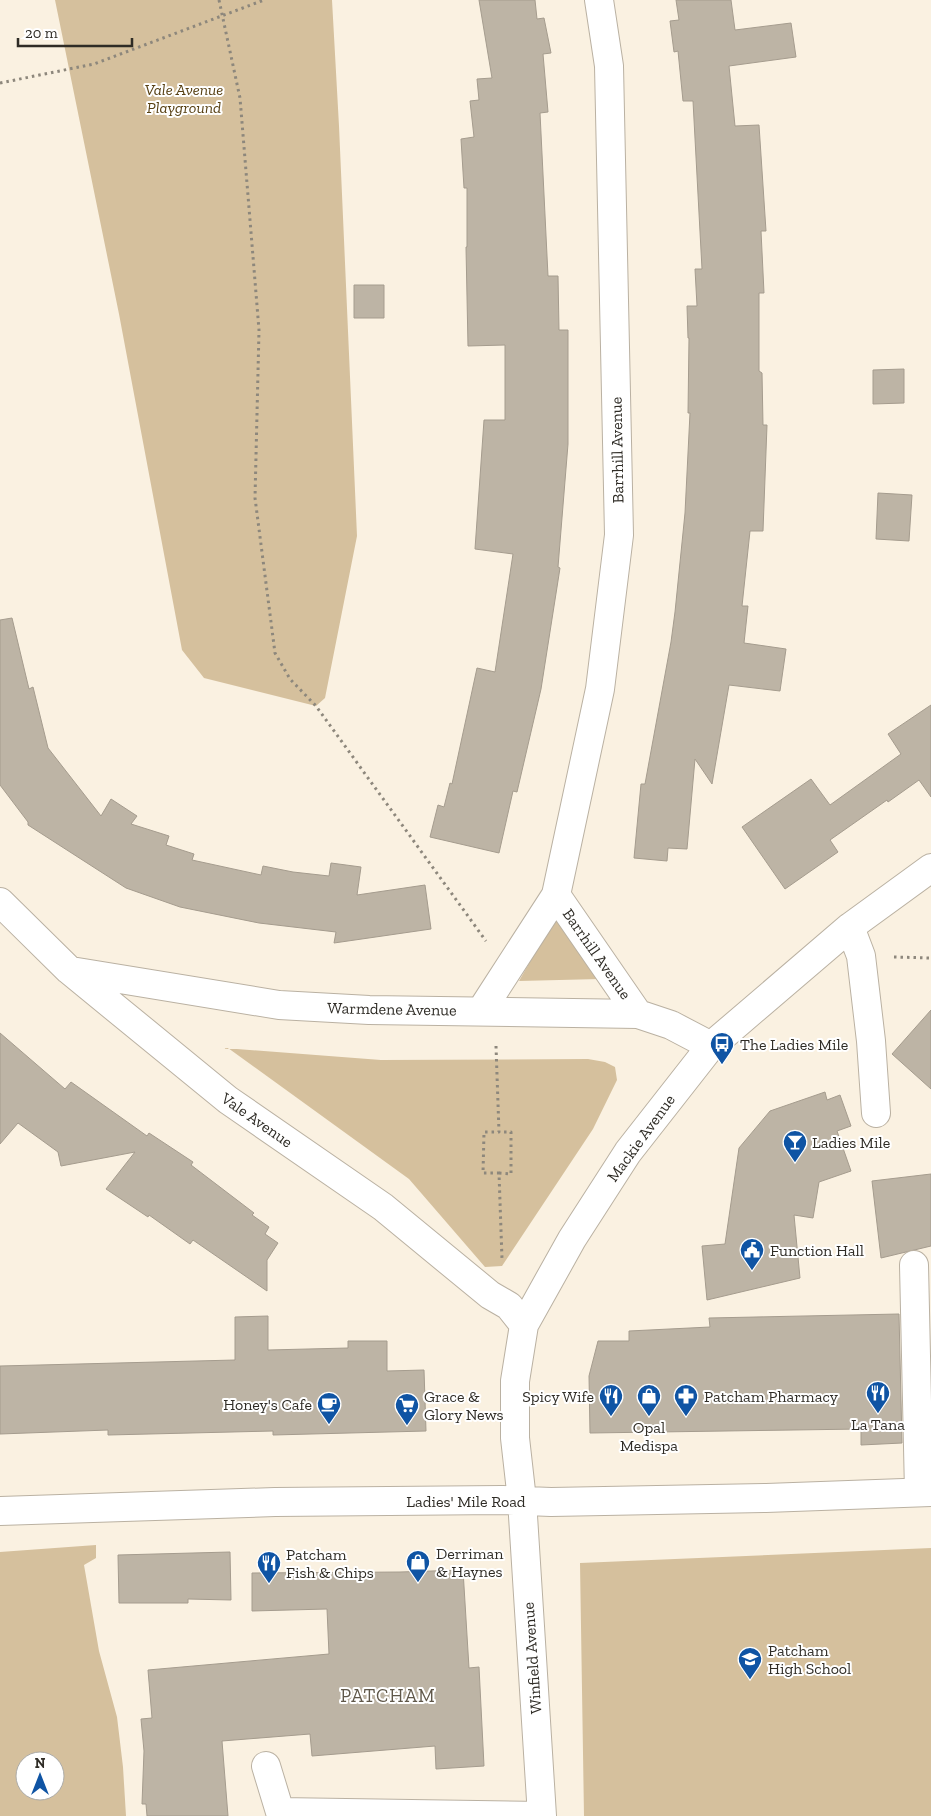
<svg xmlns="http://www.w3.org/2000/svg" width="931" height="1816" font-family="'Zilla Slab',serif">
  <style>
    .green { fill: #d5c09d; fill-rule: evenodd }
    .building { fill: #bdb4a5; stroke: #a59c8e }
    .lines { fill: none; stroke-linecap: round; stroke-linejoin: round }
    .minor-casing { stroke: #bab1a2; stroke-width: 30 }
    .path { stroke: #8d877c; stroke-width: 3; stroke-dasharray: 2.5 4; stroke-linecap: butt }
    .minor { stroke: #fff; stroke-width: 28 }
    .labels { text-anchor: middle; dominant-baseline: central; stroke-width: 4; stroke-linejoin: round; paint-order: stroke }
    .park-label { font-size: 16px; font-style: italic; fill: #574013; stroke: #fff }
    .street-label { font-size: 16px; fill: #2f2c26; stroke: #fff }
    .poi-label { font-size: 16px; fill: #2f2c26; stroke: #fff; text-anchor: start }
    .quarter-label { font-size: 19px; letter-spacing: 1px; fill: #5f5749; stroke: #fff }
  </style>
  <rect width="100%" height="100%" fill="#faf1e1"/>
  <!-- green -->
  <path class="green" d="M55,0H332L339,126L357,536L325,698L316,706L204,678L182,650L119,314Z
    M559,911L600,979L519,981Z
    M224,1048L381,1060L588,1059L605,1062L615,1067L617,1080L593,1129L502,1266L485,1267L409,1179L228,1048Z
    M96,1545V1558L84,1565L99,1651L117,1717L123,1767L126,1816H0V1552ZM25,1761H55V1791H25Z
    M931,1548V1816H584L580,1563Z"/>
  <!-- building -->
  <path class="building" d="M479,0H535L537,19L544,18L551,53L543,54L548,112L540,113L548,276H558L559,330H568V444L558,567L560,568L541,689L517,792L513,791L499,853L430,837L438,805L444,807L450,783L452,784L477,668L495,672L513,554L475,549L484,420H505V345L468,346L466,247H467V188H464L461,139L474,137L470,101L479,100L477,79L492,78Z
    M676,0H731L735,30L791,23L796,57L729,66L735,126L759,125L766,231H761L764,293H759V371L762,373L763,425H767L763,531H750L742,606H748L744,643L786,649L780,691L729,685L712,784L695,759L687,849L668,848L667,861L634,858L641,784H645L671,642L675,612L685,513L690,413H688L689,338H688L687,306H697L695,269H702L693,101H683L678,51L674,52L670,21L679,20Z
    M354,285H384V318H354Z
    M904,369V403L873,404V370Z
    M878,493L912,495L909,541L876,539Z
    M12,618L29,689L33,687L48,748L101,816L111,799L137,816L131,824L169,836L166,845L194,854L192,860L261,875L263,866L293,872L329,876L331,863L361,867L357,895L425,885L431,929L334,943L336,932L259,923L180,907L126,888L28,825V822L0,785V620Z
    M931,705V797L919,780L888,802L887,800L830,840L838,852L785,889L742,827L811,779L830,805L901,754L888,734Z
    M931,1010V1089L892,1054Z
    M0,1033L65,1089L71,1082L147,1136L149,1133L193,1162L191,1165L254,1213L252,1215L269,1227L265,1234L278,1243L267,1260V1291L193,1240L190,1244L149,1215L148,1217L106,1189L135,1152L61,1166L58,1152L18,1123L0,1144Z
    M825,1092L827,1100L840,1095L851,1126L837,1131L851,1171L819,1182L813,1218L794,1215L800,1278L707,1300L702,1246L725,1244L739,1148L770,1111Z
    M931,1174V1246L881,1258L872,1181Z
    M899,1314L902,1443L861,1445V1429L590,1433L589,1376L598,1341H629V1331L710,1327L709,1318Z
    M268,1316V1350L348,1348V1341H387V1371L424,1370L426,1431L273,1435V1431L108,1435V1430L0,1434V1366L235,1360V1317Z
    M230,1552L231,1600L188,1599V1603H119L118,1555Z
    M463,1570L469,1668L479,1667L484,1766L436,1769L435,1746L312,1756L310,1734L222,1741L228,1816H147L146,1804H142L144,1751L141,1719L152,1718L148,1670L329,1654L327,1609L252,1611V1573L400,1572Z"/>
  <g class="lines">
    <!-- minor casing -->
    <g class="minor-casing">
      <path id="minor" d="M556,895L638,1014
        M0,902L69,970L228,1100L383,1207L490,1295L509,1306L524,1325
        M850,927L861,956L871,1041L876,1113
        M71,971L279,1005L369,1010L638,1014L671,1025L711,1046
        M481,1011L556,895L600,689L619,535L609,66L599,0
        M914,1265L919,1492
        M0,1511L275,1502L502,1500L551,1502L766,1498L931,1492
        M266,1766L280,1812L542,1816
        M542,1816L522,1500L515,1438V1381L524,1325L572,1239L628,1152L711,1046L850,927L931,868"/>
    </g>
    <!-- path -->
    <path class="path" d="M219,0L240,98L259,330L255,498L275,653L290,679L316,706L486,941
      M0,83L94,64L264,0
      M894,957L931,958
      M496,1046L499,1132H484L483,1173H499L502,1259
      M499,1173L511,1174V1132H499"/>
    <!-- minor -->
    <use href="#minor" class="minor"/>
  </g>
  <!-- icons -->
  <defs>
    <g id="bus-pin" transform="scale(1.25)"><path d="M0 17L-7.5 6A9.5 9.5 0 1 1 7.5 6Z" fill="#0f54a4" stroke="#fff"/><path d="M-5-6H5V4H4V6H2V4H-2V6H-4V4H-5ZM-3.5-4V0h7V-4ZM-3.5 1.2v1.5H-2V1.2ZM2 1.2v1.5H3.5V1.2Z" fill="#fff"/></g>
    <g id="bar-pin" transform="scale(1.25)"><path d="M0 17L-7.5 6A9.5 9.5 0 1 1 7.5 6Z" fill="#0f54a4" stroke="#fff"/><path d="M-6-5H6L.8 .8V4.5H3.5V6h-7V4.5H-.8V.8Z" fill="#fff"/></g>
    <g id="civic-pin" transform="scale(1.25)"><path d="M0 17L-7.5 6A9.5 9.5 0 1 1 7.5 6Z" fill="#0f54a4" stroke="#fff"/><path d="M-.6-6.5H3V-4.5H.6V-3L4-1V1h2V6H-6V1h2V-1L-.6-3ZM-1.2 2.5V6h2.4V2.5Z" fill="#fff"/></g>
    <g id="restaurant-pin" transform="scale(1.25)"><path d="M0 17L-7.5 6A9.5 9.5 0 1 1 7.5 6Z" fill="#0f54a4" stroke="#fff"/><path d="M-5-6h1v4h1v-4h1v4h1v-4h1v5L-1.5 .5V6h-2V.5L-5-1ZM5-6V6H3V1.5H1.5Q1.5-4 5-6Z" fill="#fff"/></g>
    <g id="shop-pin" transform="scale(1.25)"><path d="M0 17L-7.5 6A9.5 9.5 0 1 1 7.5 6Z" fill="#0f54a4" stroke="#fff"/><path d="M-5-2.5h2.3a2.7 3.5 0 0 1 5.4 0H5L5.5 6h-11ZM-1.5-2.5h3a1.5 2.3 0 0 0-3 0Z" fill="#fff"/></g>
    <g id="pharmacy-pin" transform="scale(1.25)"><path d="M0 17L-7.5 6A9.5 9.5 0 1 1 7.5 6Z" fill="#0f54a4" stroke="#fff"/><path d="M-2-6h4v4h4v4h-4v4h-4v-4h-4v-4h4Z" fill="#fff"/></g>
    <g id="cafe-pin" transform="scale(1.25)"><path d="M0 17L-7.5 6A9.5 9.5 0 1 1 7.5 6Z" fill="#0f54a4" stroke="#fff"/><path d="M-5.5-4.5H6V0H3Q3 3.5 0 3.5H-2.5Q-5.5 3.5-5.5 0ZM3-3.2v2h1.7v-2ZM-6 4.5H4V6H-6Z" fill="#fff"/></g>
    <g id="supermarket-pin" transform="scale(1.25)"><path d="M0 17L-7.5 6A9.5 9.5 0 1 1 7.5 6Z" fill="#0f54a4" stroke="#fff"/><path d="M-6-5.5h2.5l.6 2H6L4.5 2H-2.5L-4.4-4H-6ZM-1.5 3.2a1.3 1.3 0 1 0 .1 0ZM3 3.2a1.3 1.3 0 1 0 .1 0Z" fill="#fff"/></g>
    <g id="school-pin" transform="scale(1.25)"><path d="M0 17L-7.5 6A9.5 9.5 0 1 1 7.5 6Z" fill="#0f54a4" stroke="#fff"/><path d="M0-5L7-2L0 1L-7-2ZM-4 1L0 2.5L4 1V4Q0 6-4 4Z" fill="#fff"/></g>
  </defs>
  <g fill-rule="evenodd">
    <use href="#bus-pin" x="722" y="1044"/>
    <use href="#bar-pin" x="795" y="1142"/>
    <use href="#civic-pin" x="752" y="1250"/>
    <use href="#restaurant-pin" x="878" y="1393"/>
    <use href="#restaurant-pin" x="611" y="1396"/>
    <use href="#shop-pin" x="649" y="1396"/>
    <use href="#pharmacy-pin" x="686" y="1396"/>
    <use href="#cafe-pin" x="329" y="1404"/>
    <use href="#supermarket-pin" x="407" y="1405"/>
    <use href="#shop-pin" x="418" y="1562"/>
    <use href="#restaurant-pin" x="269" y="1563"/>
    <use href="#school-pin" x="750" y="1659"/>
  </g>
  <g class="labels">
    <!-- park labels -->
    <g class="park-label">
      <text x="184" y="89">Vale Avenue<tspan x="184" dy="18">Playground</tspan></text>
    </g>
    <!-- street labels -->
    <g class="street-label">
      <text transform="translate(617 450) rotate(-91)">Barrhill Avenue</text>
      <text transform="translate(597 954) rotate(55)">Barrhill Avenue</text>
      <text transform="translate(392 1009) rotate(1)">Warmdene Avenue</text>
      <text transform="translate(257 1120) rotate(35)">Vale Avenue</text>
      <text transform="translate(641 1138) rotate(-54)">Mackie Avenue</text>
      <text x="466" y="1501">Ladies' Mile Road</text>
      <text transform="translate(532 1658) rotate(-94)">Winfield Avenue</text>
    </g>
    <!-- poi labels -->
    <g class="poi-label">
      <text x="740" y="1044">The Ladies Mile</text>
      <text x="812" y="1142">Ladies Mile</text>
      <text x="770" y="1250">Function Hall</text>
      <text x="424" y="1396">Grace &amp;<tspan x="424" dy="18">Glory News</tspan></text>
      <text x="594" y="1396" text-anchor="end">Spicy Wife</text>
      <text x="704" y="1396">Patcham Pharmacy</text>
      <text x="312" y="1404" text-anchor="end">Honey's Cafe</text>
      <text x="878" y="1424" text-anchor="middle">La Tana</text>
      <text x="649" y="1427" text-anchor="middle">Opal<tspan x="649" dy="18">Medispa</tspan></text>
      <text x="436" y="1553">Derriman<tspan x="436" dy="18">&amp; Haynes</tspan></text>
      <text x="286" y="1554">Patcham<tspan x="286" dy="18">Fish &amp; Chips</tspan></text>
      <text x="768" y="1650">Patcham<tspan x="768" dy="18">High School</tspan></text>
    </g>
    <!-- quarter labels -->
    <g class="quarter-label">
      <text x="388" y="1695">PATCHAM</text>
    </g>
  </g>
  <!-- north arrow -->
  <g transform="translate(40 1776)"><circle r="24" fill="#ffffff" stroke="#acaba8"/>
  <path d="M0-4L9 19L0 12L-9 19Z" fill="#0f54a4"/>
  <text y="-8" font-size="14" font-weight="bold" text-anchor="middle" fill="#2f2c26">N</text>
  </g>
  <!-- scale -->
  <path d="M18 38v8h114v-8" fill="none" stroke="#2f2c26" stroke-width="2.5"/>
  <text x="25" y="38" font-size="15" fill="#2f2c26" stroke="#ffffff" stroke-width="4" paint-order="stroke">20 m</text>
</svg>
